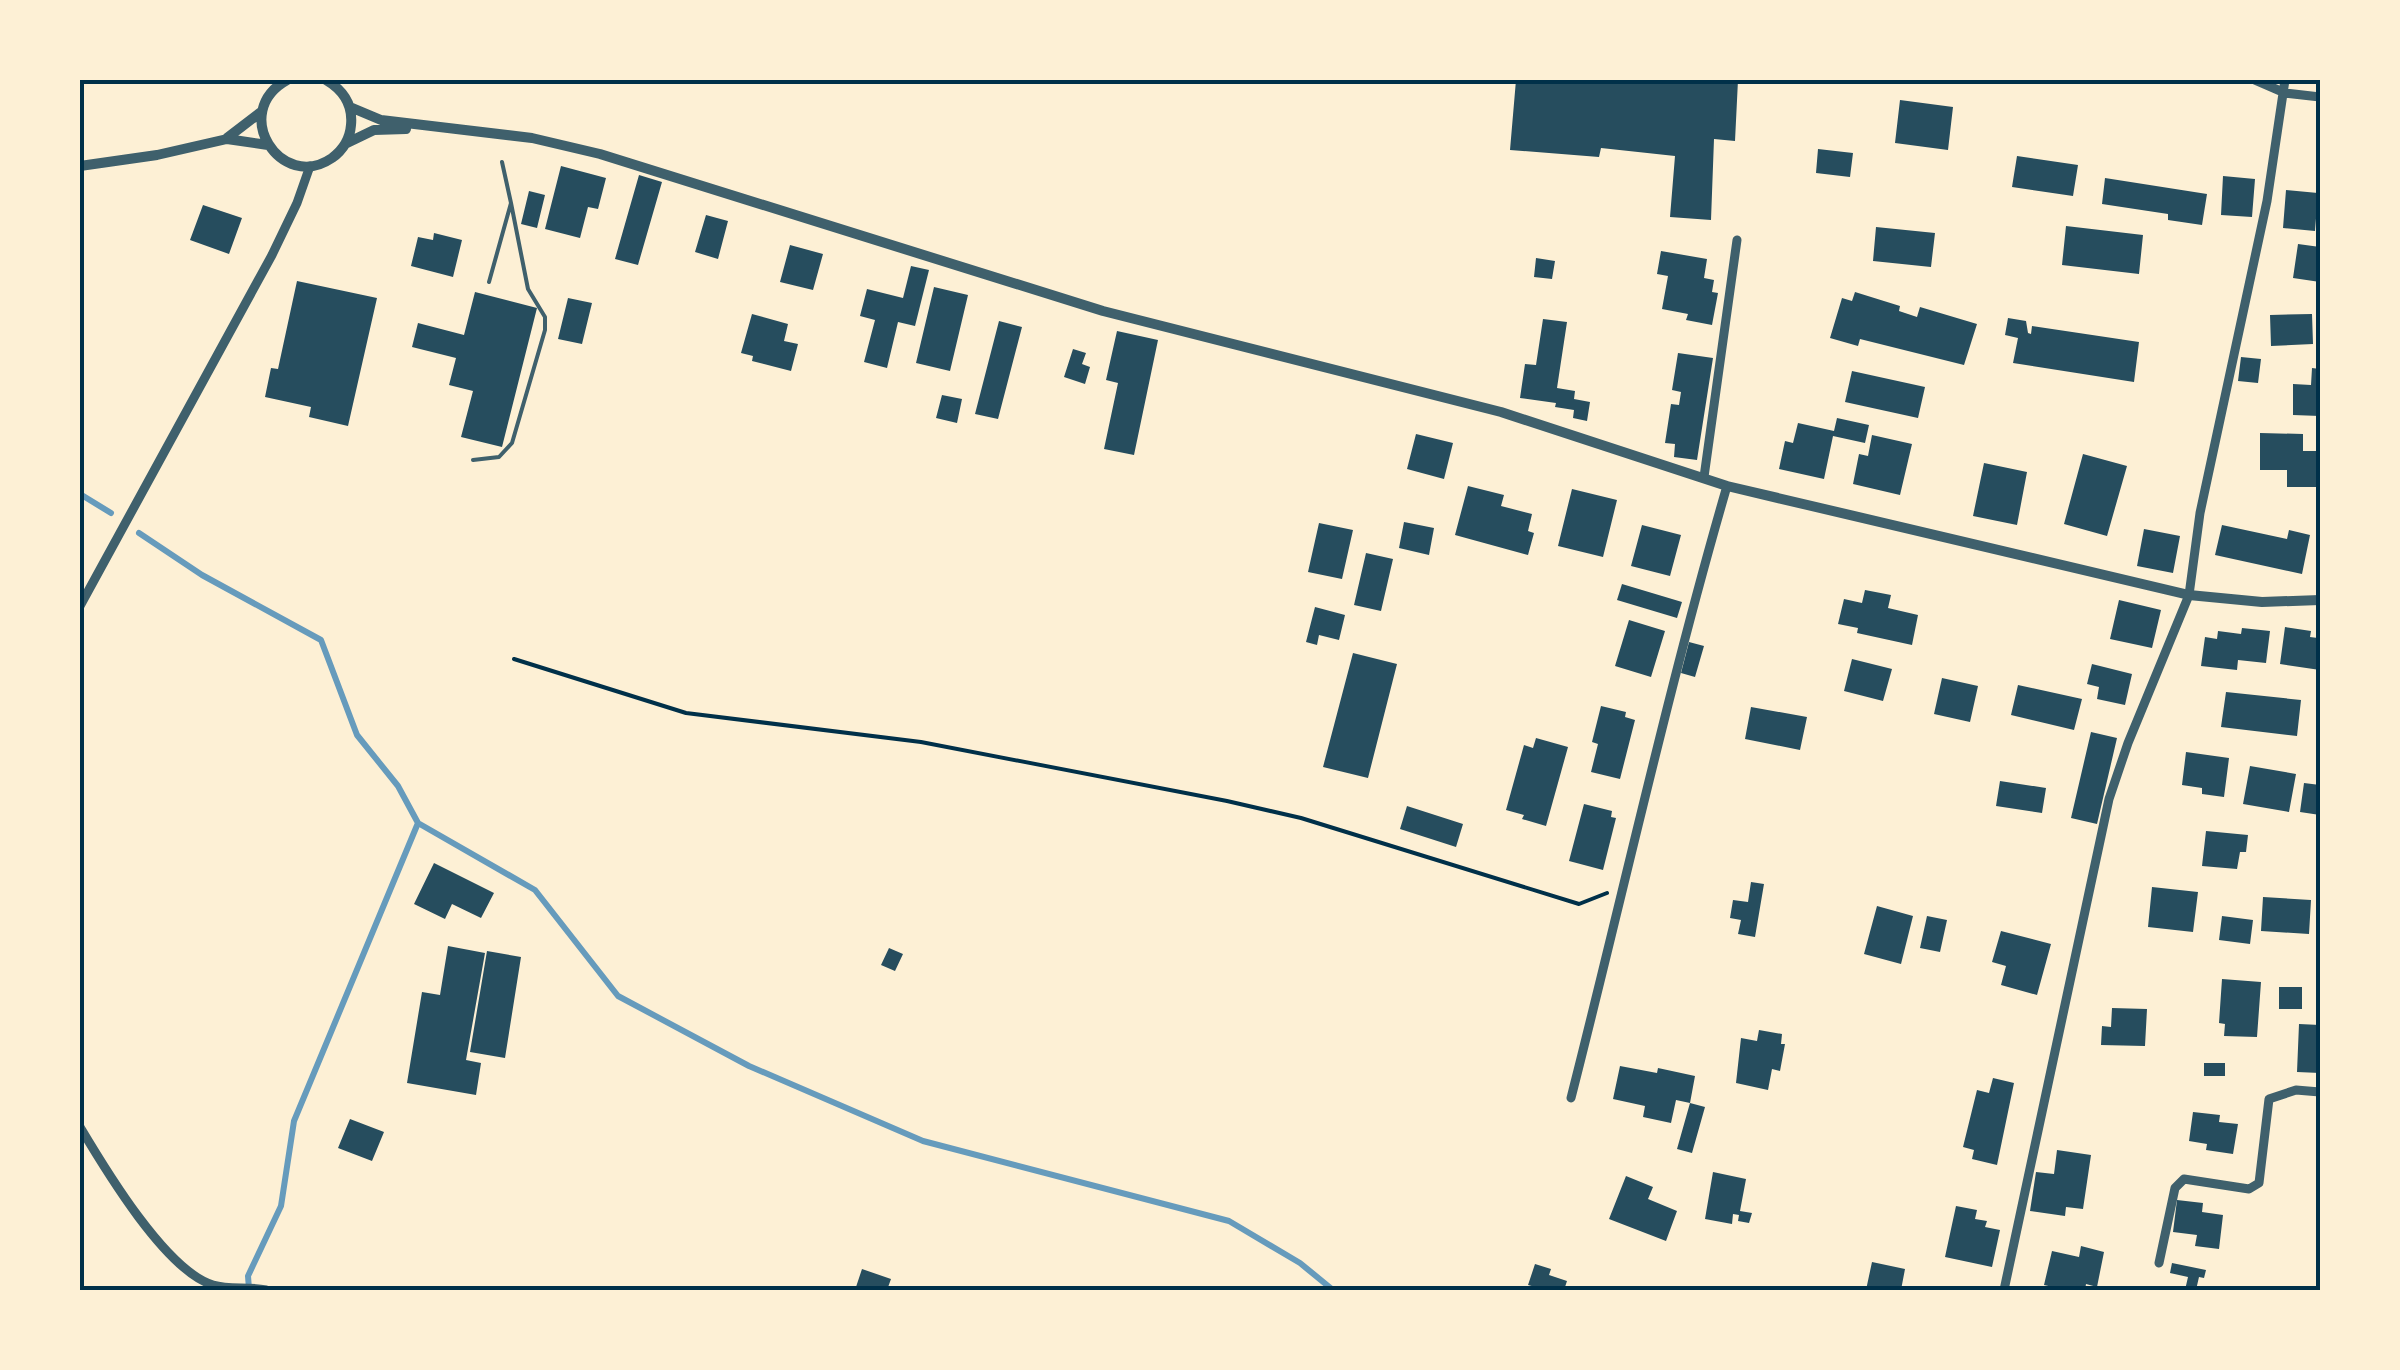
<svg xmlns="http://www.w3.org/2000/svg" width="2400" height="1370" font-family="Bitter,serif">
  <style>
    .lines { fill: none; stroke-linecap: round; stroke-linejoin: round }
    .stream { stroke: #669bbc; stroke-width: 6 }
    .building { fill: #264d5e }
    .path { stroke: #003049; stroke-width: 4 }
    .service { stroke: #3f606c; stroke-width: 4 }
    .minor { stroke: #3f606c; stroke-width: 9 }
    .tertiary { stroke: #3f606c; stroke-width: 10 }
    .neatline { fill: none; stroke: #003049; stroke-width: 4 }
  </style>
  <rect width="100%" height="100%" fill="#fdf0d5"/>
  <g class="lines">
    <!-- stream -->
    <path class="stream" d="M80,494L111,513
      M139,533L202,575L321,640L357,735L398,786L418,823L535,890L618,996L749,1066L923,1141L1229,1221L1300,1263L1333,1290
      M249,1289L248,1276L281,1206L294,1121L418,823"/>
  </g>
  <!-- building -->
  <path class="building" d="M1516,80H1738L1735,141L1714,139L1711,220L1670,217L1675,156L1601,148L1599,157L1510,150Z
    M1900,100L1953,107L1948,150L1895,143Z
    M1818,149L1853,153L1850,177L1816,173Z
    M2017,156L2078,165L2073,196L2012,187Z
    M561,166L606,178L598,209L588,207L580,238L545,229Z
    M639,175L662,182L638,265L615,259Z
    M2223,176L2255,179L2252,217L2221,215Z
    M2105,178L2207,194L2202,225L2168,220V214L2102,204Z
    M2286,190L2318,193L2315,231L2283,228Z
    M529,191L545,195L537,228L521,224Z
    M203,205L242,218L229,254L190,240Z
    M706,215L728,221L718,259L695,252Z
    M2066,226L2143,235L2139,274L2062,265Z
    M1876,227L1935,233L1931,267L1873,261Z
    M434,233L462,240L453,277L411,266L418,237L433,240Z
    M2298,244L2320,247V282L2293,278Z
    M790,245L823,254L813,290L780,282Z
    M1661,251L1707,259L1704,278L1714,280L1712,292L1718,293L1712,325L1686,320L1688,314L1662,309L1668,276L1657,274Z
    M1536,258L1555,261L1552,279L1534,277Z
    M911,266L929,270L915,326L898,322L887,368L864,362L875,320L860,316L867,289L903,298Z
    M297,281L377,298L348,426L309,417L311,407L265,397L271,368L278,369Z
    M934,287L968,295L950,371L916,363Z
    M475,292L537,308L502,447L461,437L473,391L449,385L456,358L412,347L418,323L464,335Z
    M1855,292L1900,306L1899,311L1917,317L1920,307L1977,324L1964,365L1860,339L1858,346L1830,338L1842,298L1852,301Z
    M568,298L592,303L582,344L558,339Z
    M752,314L788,324L784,341L798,344L791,371L752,361L753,356L741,353Z
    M2312,314L2313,344L2271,346L2270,315Z
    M2008,318L2026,321L2028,333L2031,334L2032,326L2139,342L2134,382L2013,363L2018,338L2005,335Z
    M1543,319L1567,322L1557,388L1575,391L1574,399L1590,402L1587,421L1573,418L1574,410L1555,407L1556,403L1520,398L1525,364L1536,365Z
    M999,321L1022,327L998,419L975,414Z
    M1117,331L1158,340L1134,455L1104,449L1118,383L1106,380Z
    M1073,349L1086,353L1082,364L1090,367L1085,384L1064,377Z
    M1678,353L1713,358L1697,460L1674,457L1675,444L1665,443L1671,404L1679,405L1681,392L1672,390Z
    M2241,357L2261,359L2258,383L2238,381Z
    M2312,368L2320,369V416L2293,415V384L2311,385Z
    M1852,371L1925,387L1918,418L1845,402Z
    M942,395L962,399L957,423L936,418Z
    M1837,418L1869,425L1865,443L1833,436L1824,479L1779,469L1785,441L1793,443L1798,423L1834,431Z
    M2260,433L2303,434V451H2316V487H2287V470H2260Z
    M1416,434L1453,443L1444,479L1407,469Z
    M1872,435L1912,444L1900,495L1853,484L1859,454L1868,456Z
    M2083,454L2127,466L2107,536L2064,524Z
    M1984,463L2027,472L2017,525L1973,516Z
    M1468,486L1504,495L1501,506L1532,514L1528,531L1534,533L1528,555L1455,535Z
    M1572,489L1617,500L1603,557L1558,546Z
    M1404,522L1434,528L1429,555L1399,548Z
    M1319,523L1353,530L1342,579L1308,572Z
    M1642,525L1681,535L1670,576L1631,566Z
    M2222,525L2287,539L2289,530L2310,535L2302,574L2215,555Z
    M2144,529L2180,536L2173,573L2137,566Z
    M1366,553L1393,559L1381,611L1354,605Z
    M1622,584L1682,602L1677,618L1617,600Z
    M1865,590L1891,595L1888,608L1918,615L1912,645L1857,633L1858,628L1838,624L1844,599L1862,603Z
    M2119,600L2161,610L2152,648L2110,639Z
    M1315,607L1345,615L1339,640L1319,635L1317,645L1306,642Z
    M1629,620L1665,631L1651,677L1615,666Z
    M2285,627L2311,631L2310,637L2318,638L2316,652L2320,653V670L2280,664Z
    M2242,628L2270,631L2266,663L2238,660L2237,670L2201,666L2205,637L2217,639L2218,631L2241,634Z
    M1689,642L1704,646L1695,677L1681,673Z
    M1353,653L1397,664L1368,778L1323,767Z
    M1852,659L1892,669L1883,701L1844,691Z
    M2092,664L2132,674L2125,705L2097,699L2099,687L2087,684Z
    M1942,678L1978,686L1970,722L1934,714Z
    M2018,685L2082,699L2074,730L2011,715Z
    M2226,692L2301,700L2297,736L2221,727Z
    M1601,706L1626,712L1625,717L1635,720L1620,779L1591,772L1598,744L1592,742Z
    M1751,707L1807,717L1800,750L1745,739Z
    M2091,732L2117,738L2097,824L2071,818Z
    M1536,738L1568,747L1546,826L1522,819L1524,815L1506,810L1524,745L1533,748Z
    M2186,752L2229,758L2224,797L2202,794V788L2182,785Z
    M2250,766L2296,774L2289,812L2243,804Z
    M2000,781L2046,788L2042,813L1996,806Z
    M2304,783L2320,785V815L2300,812Z
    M1584,804L1612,811L1611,817L1616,818L1603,870L1569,861Z
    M1407,806L1463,824L1456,847L1400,829Z
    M2206,831L2248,835L2246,852H2240L2237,869L2202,866Z
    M434,863L494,893L481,918L452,904L445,919L414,904Z
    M1751,882L1764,884L1755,937L1738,934L1741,920L1730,918L1733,900L1748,902Z
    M2152,887L2198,892L2193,932L2148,927Z
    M2263,897L2311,900L2309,934L2261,931Z
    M1877,906L1913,916L1901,964L1864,954Z
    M1927,916L1947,920L1940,952L1920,948Z
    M2222,916L2253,920L2250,944L2219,940Z
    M2001,931L2051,944L2037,995L2001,985L2006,966L1992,962Z
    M448,946L485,953L466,1060L481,1063L476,1095L407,1083L422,992L440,995Z
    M889,948L903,954L895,971L881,965Z
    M487,951L521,957L505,1058L470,1052Z
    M2222,979L2261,982L2257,1037L2224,1036L2225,1024L2219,1023Z
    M2279,987H2302V1009H2279Z
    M2112,1008L2147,1009L2145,1046L2101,1045L2102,1026L2111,1027Z
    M2299,1024L2320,1025V1073L2297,1072Z
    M1759,1030L1782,1034L1781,1044H1785L1780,1071L1772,1069L1768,1090L1736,1083L1741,1038L1757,1041Z
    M2204,1063H2225V1076H2204Z
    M1620,1066L1657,1073L1658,1068L1695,1076L1690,1103L1676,1100L1671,1123L1643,1117L1645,1106L1613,1099Z
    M1993,1078L2014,1083L1997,1165L1972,1159L1974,1150L1963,1147L1977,1090L1989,1093Z
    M1690,1103L1705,1107L1692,1153L1677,1149Z
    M2193,1112L2220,1115L2219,1122L2238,1124L2233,1154L2206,1150L2207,1144L2189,1141Z
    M350,1119L384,1132L372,1161L338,1148Z
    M2057,1150L2091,1155L2083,1209L2066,1207L2065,1216L2030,1211L2036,1172L2054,1174Z
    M1713,1172L1746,1179L1740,1211L1752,1213L1749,1223L1738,1221L1739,1215L1733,1214L1732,1224L1705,1219Z
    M1626,1176L1653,1187L1648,1199L1677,1211L1666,1241L1609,1219Z
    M2177,1200L2203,1203L2202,1212L2223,1215L2219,1249L2195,1246L2197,1235L2173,1232Z
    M1956,1206L1977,1210L1975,1219L1987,1221L1985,1227L2000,1230L1992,1267L1945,1257Z
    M2081,1246L2104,1252L2097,1287L2086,1284L2085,1290H2066L2044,1285L2052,1251L2079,1257Z
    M1872,1262L1905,1269L1901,1290H1866Z
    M2172,1263L2206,1270L2204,1278L2199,1277L2196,1290H2185L2188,1277L2170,1273Z
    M1535,1264L1551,1269L1549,1275L1567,1281L1564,1290H1546L1528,1285Z
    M862,1269L891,1279L887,1290H855Z"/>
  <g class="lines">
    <!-- path -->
    <path class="path" d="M514,659L686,713L921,742L1227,801L1301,818L1579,904L1607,893"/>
    <!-- service -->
    <path class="service" d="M489,282L511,203L502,162
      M473,460L499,457L512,443L545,330V317L528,289L511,203"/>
    <!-- minor -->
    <path class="minor" d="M2255,80L2285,93L2320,97
      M1704,477L1737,240
      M80,606L272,255L297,203L310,166
      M1571,1098C1623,894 1668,689 1727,486
      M80,1127C105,1169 166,1271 213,1285C230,1290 248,1286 266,1290
      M2159,1263L2175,1188L2184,1179L2249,1189L2259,1183L2269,1099L2296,1090L2320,1092
      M2004,1290L2109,799L2128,743L2189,595L2200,513L2267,201L2285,80"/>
    <!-- tertiary -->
    <path class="tertiary" d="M287,80C229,112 281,193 332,158C343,150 350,138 351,125C353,105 343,90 326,80
      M350,107L381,120L532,138L600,154L1103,311L1501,412L1727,486L2189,595L2262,602L2320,600
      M227,138L261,112
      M347,143L374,130L406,129
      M80,166L157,155L227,139L268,145"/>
  </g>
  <!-- border -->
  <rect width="2400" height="1370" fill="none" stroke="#fdf0d5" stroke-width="165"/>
  <rect x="82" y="82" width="2236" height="1206" class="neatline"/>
</svg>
